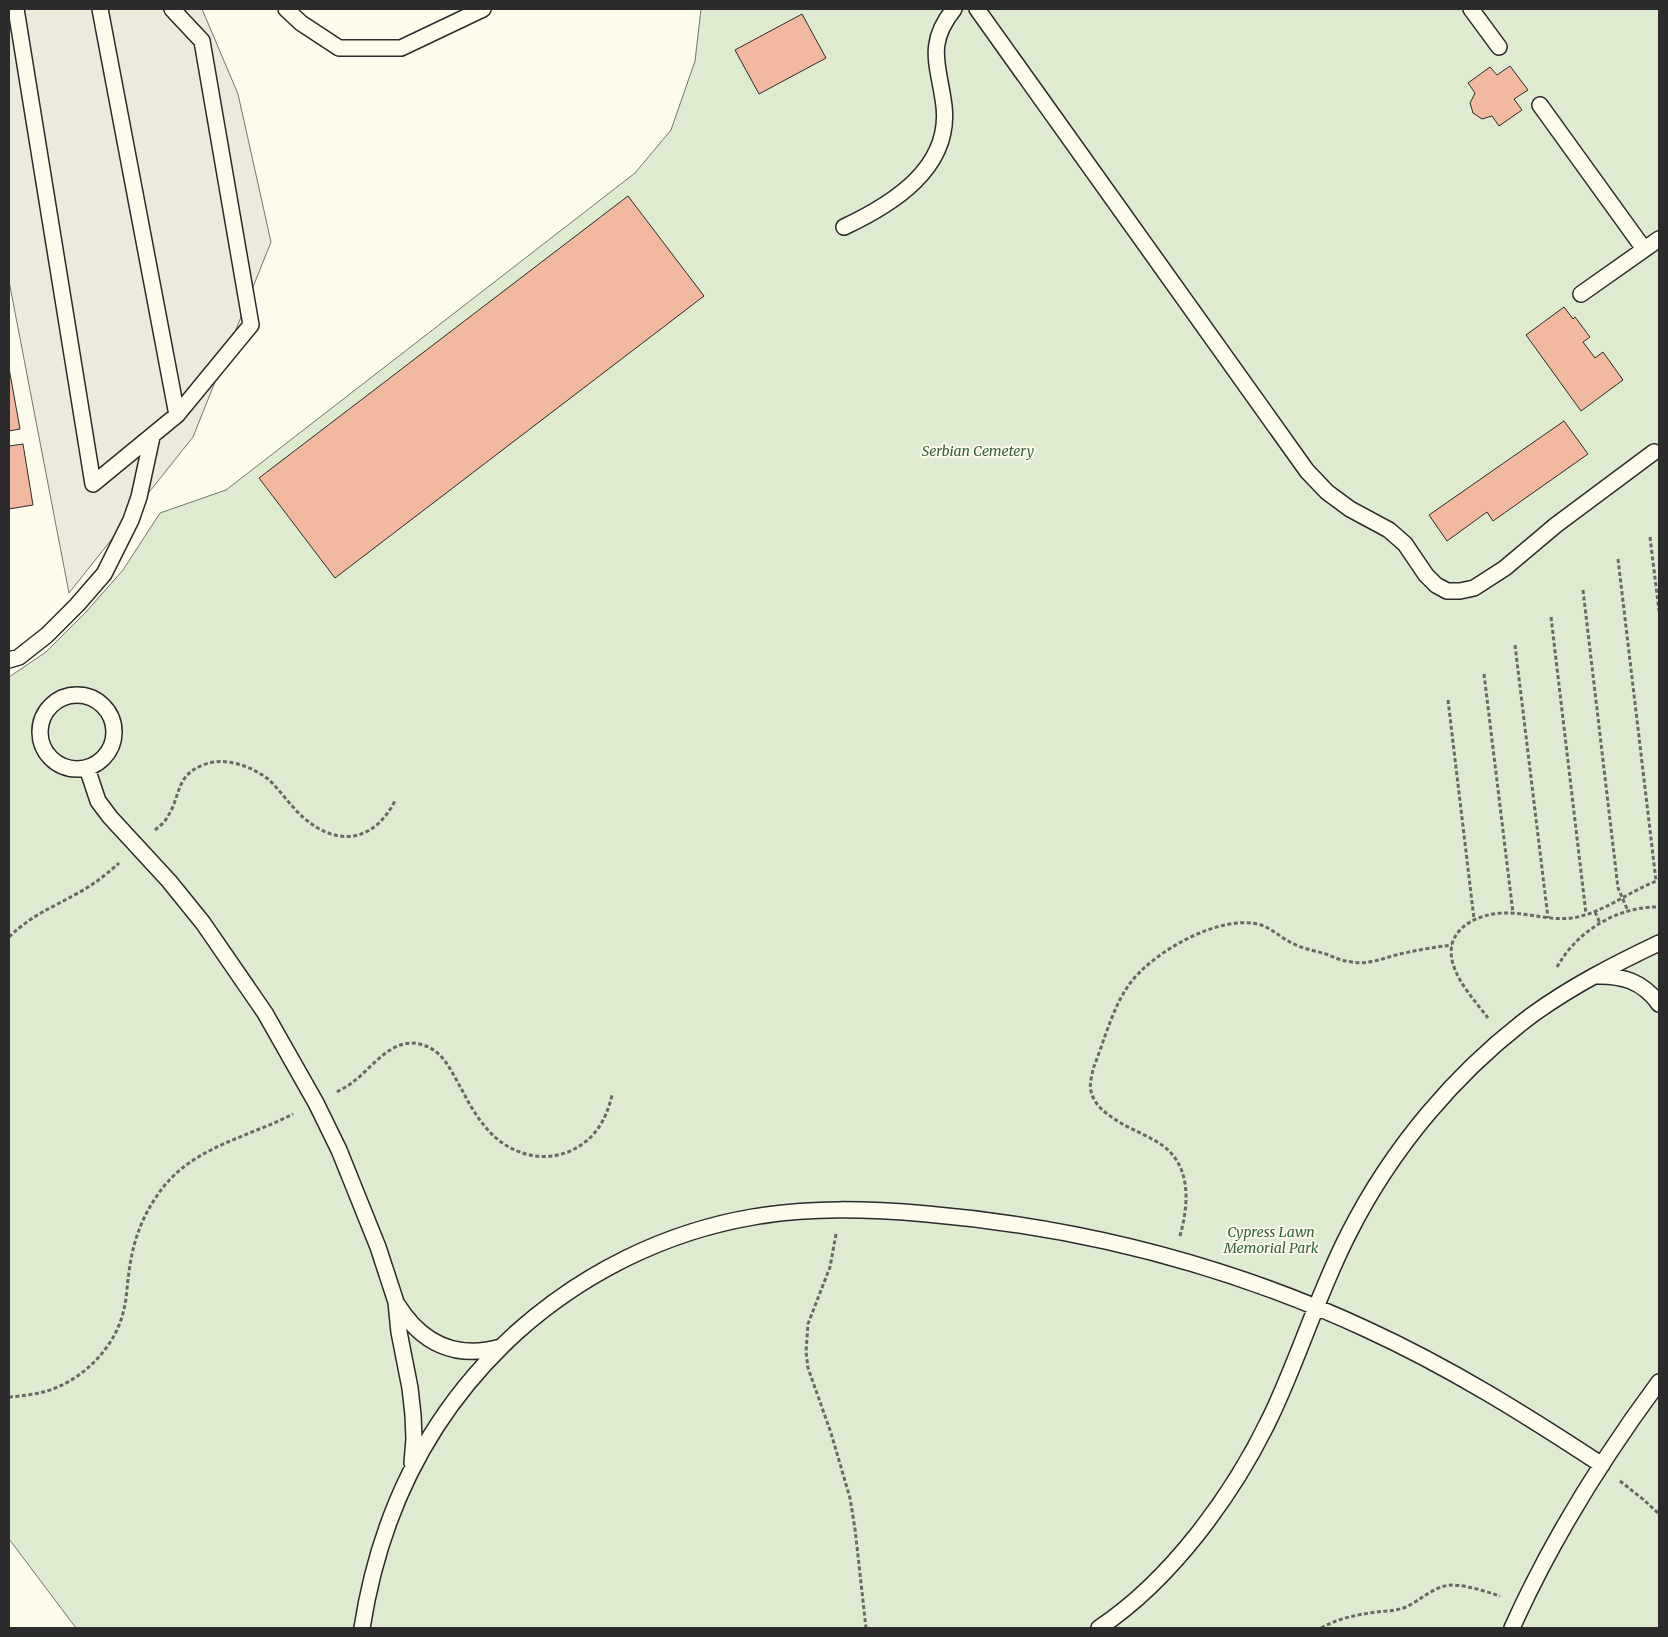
<svg xmlns="http://www.w3.org/2000/svg" width="1668" height="1637" font-family="Merriweather,serif">
  <style>
    .green { fill: #deebd1; stroke: #74746e }
    .parking { fill: #eceadb; stroke: #74746e }
    .building { fill: #f2b8a0; stroke: #2b2b2b }
    .lines { fill: none; stroke-linecap: round; stroke-linejoin: round }
    .service-casing { stroke: #2b2b2b; stroke-width: 18 }
    .path { stroke: #6a6964; stroke-width: 3; stroke-dasharray: 4 2.5; stroke-linecap: butt }
    .service { stroke: #fdfbea; stroke-width: 15 }
    .labels { text-anchor: middle; dominant-baseline: central; stroke-width: 4; stroke-linejoin: round; paint-order: stroke }
    .park-label { font-size: 14px; font-style: italic; fill: #34623c; stroke: #fdfbea }
  </style>
  <rect width="100%" height="100%" fill="#fdfbea"/>
  <!-- green -->
  <path class="green" d="M701,9H1659V1628H76L9,1539V677L46,652L85,613L123,570L160,513L226,490L635,173L671,130L695,61Z"/>
  <!-- parking -->
  <path class="parking" d="M9,9H202L238,94L271,242L193,437L69,593L9,281Z"/>
  <!-- building -->
  <path class="building" d="M802,14L826,58L759,94L735,50Z
    M1510,66L1528,90L1514,99L1522,110L1499,126L1492,116L1482,119L1473,113L1470,103L1475,93L1468,83L1490,67L1497,75Z
    M628,196L704,296L335,578L259,478Z
    M1564,307L1573,319L1575,317L1590,337L1583,342L1595,358L1603,352L1623,380L1581,411L1526,335Z
    M9,368L20,429L9,431Z
    M1564,421L1588,454L1493,521L1487,512L1447,541L1429,515Z
    M23,444L33,505L9,509V446Z"/>
  <g class="lines">
    <!-- service casing -->
    <g class="service-casing">
      <path id="service" d="M16,9L93,484L177,415L251,325L202,41L172,9
        M100,9L177,415
        M286,9L301,23L339,48H401L483,9
        M977,9L1307,471L1327,492L1350,509L1389,530L1405,544L1426,575L1436,585L1447,591H1460L1474,588L1505,568L1556,525L1654,452
        M1471,9L1499,47
        M1540,105L1644,249
        M844,227C893,204 951,168 944,106C939,65 925,45 954,9
        M1581,294L1659,239
        M9,660L19,657L47,635L77,605L104,574L131,520L139,497L152,437
        M40 732a37 37 0 1 1 74 0a37 37 0 1 1-74 0Z
        M87,768L98,801L110,817L169,881L203,923L265,1013L316,1103L339,1150L378,1247L396,1302L399,1332L410,1388L413,1415L414,1439L412,1463
        M1595,976C1621,975 1643,981 1659,1004
        M397,1304C421,1343 455,1360 501,1347
        M362,1628C380,1512 429,1412 517,1332C583,1273 665,1232 753,1217C810,1207 869,1209 927,1214C1078,1227 1228,1265 1366,1329C1449,1367 1526,1415 1602,1465
        M1099,1628C1171,1580 1233,1495 1270,1418C1299,1358 1318,1293 1349,1233C1392,1148 1456,1072 1532,1015C1572,986 1615,964 1659,943
        M1512,1628C1551,1541 1602,1459 1659,1382"/>
    </g>
    <!-- path -->
    <path class="path" d="M1650,537L1659,611
      M1618,559L1656,881
      M1583,590L1618,888L1628,911
      M1551,617L1586,914
      M1515,645L1548,918
      M1484,674L1513,913
      M1448,700L1474,919
      M155,830C160,826 165,822 168,816C181,796 175,776 203,765C224,756 251,766 268,779C281,791 291,807 304,818C339,848 374,841 395,801
      M1595,912L1600,923
      M9,937C33,914 50,909 78,893C93,885 107,874 119,863
      M1557,967C1577,931 1618,906 1659,907
      M1488,1018C1476,1002 1459,984 1453,964C1443,931 1475,914 1503,913C1527,912 1548,921 1572,918C1604,913 1629,891 1659,880
      M337,1092C342,1089 348,1086 353,1082C373,1067 393,1035 423,1045C444,1051 452,1073 462,1090C475,1115 491,1142 520,1152C535,1158 552,1158 568,1152C594,1141 606,1121 612,1095
      M836,1234L830,1267L808,1324L806,1352L808,1368L831,1433L850,1498L855,1529L866,1628
      M1180,1236C1189,1203 1192,1164 1159,1143C1143,1133 1124,1127 1109,1115C1101,1110 1093,1101 1091,1091C1089,1084 1092,1076 1093,1069C1104,1042 1113,1005 1131,982C1155,951 1221,913 1261,925C1273,929 1282,939 1294,944C1304,949 1316,951 1326,954C1335,958 1343,961 1352,962C1368,965 1384,958 1400,954C1417,950 1435,947 1452,945
      M9,1397C20,1396 32,1395 43,1392C80,1383 116,1348 124,1309C127,1297 127,1284 129,1272C133,1239 144,1211 165,1185C197,1146 251,1136 293,1114
      M1620,1481L1644,1500L1659,1514
      M1321,1628C1339,1618 1356,1615 1376,1612C1386,1611 1396,1611 1406,1607C1421,1600 1434,1586 1451,1585C1467,1585 1484,1591 1500,1596"/>
    <!-- service -->
    <use href="#service" class="service"/>
  </g>
  <g class="labels">
    <!-- park labels -->
    <g class="park-label">
      <text x="978" y="451">Serbian Cemetery</text>
      <text x="1271" y="1232">Cypress Lawn<tspan x="1271" dy="16">Memorial Park</tspan></text>
    </g>
  </g>
  <!-- border -->
  <rect width="1668" height="1637" fill="none" stroke="#2b2b2b" stroke-width="20"/>
</svg>
